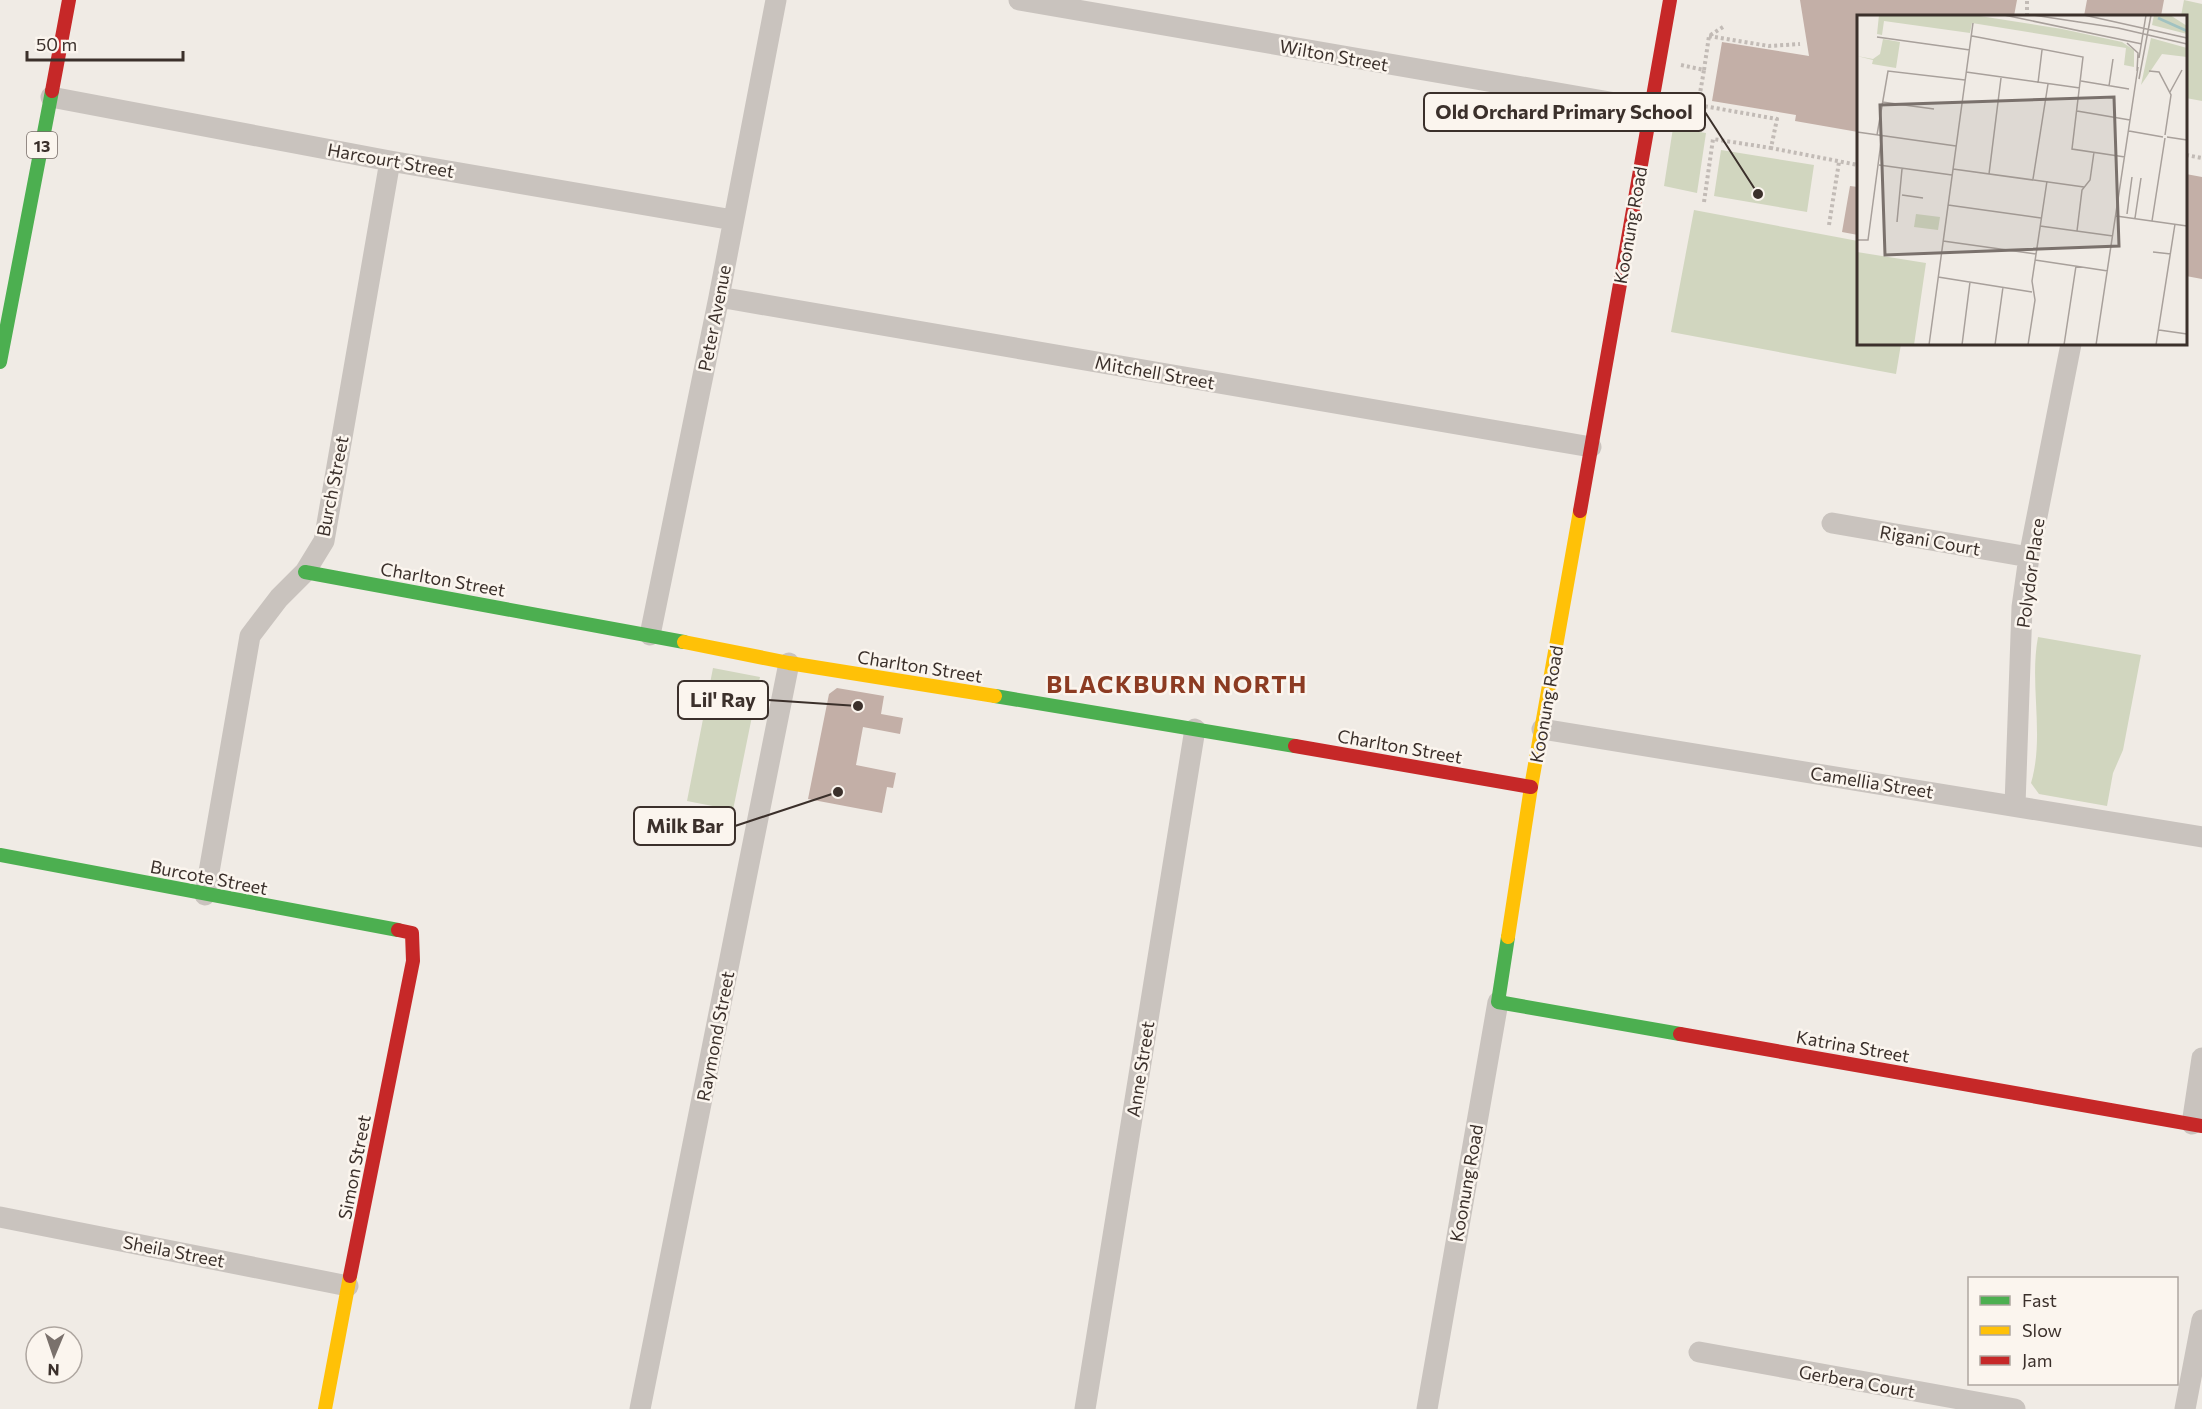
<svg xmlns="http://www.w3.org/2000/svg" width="2202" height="1409" font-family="Commissioner,sans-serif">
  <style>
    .green { fill: #d1d6bf }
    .building { fill: #c3afa7 }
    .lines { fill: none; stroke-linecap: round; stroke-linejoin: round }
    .path { stroke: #c2bbb6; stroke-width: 4; stroke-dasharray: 3 3; stroke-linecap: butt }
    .street { stroke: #c9c3be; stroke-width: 21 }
    .fast { stroke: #4caf50; stroke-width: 14 }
    .slow { stroke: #ffc107; stroke-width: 14 }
    .jam { stroke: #c62828; stroke-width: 14 }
    .labels { text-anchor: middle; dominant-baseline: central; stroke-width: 5; stroke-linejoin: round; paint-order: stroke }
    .shield { fill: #fbf5ee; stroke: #756b66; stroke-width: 1.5 }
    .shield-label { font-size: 16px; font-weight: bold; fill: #3b302b }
    .street-label { font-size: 18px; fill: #3b302b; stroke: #fbf5ee }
    .district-label { font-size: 24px; font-weight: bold; letter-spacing: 1.5px; fill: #8c3b22; stroke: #fbf5ee }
    .inset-river { fill: none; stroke: #a1c2c1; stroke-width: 3 }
    .inset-road { fill: none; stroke: #a8a09b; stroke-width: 1.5 }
    .view { fill: #7a716c; fill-opacity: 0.15; stroke: #7a716c; stroke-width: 3 }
    .inset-edge { fill: none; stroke: #3b302b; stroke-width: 3 }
    .leader { fill: none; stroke: #3b302b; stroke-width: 2 }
    .callout-dot { fill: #3b302b; stroke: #fbf5ee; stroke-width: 2 }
    .callout { fill: #fbf5ee; stroke: #3b302b; stroke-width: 2 }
    .callout-label { font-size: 20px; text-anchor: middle; font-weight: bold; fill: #3b302b }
  </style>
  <rect width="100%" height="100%" fill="#f0ebe5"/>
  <!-- green -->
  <path class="green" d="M2184,0L2202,4V101L2186,98V16H2181Z
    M1673,128L1706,133L1697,193L1664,186Z
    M1721,150L1814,165L1807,212L1714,196Z
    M1694,210L1858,241V344H1901L1896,374L1671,332Z
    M2038,637L2141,655L2123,750L2113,773L2107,806L2039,794L2031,783C2045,736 2029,685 2038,637Z
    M713,668L760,677L733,810L687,801Z"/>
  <!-- building -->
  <path class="building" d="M1800,0H2017L2014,16H1858V132L1795,121L1796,115L1712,101L1722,42L1809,56Z
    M2087,0H2164L2161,16H2084Z
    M2186,174L2202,177V279L2186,276Z
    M1850,186L1858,187V235L1842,232Z
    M837,688L884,696L881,714L903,718L900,734L863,727L856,765L896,773L893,788L887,787L882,813L808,799L829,694Z"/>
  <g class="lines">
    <!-- path -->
    <path class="path" d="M2027,16V0
      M1709,36L1769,46L1800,44
      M1681,65L1704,70L1698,105L1777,119L1771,148L1858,165
      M1704,70L1709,36L1723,27
      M2186,155L2202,158
      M1704,202L1713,139L1771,148
      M1829,225L1839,162"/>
    <!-- street -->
    <path class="street" d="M1019,0L1650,109
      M51,97L390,161L733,220
      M719,297L1591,447
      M1832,523L2029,557
      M650,635L719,297L776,0
      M1542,729L2202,837
      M2015,805L2022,607L2029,557L2071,344
      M205,895L250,636L279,598L305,572L324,541L390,161
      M2192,1124L2202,1058
      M0,1217L348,1286
      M1699,1352L2015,1409
      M640,1409L789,663
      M1085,1409L1195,729
      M1427,1409L1498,1002
      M2185,1409L2202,1320"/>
    <!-- fast -->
    <path class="fast" d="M0,362L52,91
      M305,572L684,642
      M995,696L1295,746
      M0,855L398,930
      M1508,937L1498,1002L1680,1034"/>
    <!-- slow -->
    <path class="slow" d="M684,642L789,663L995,696
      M1508,937L1531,787L1580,511
      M325,1409L350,1276"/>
    <!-- jam -->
    <path class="jam" d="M52,91L69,0
      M1580,511L1670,0
      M1295,746L1531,787
      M1680,1034L2202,1126
      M350,1276L413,961L412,933L398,930"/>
  </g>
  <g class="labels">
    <!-- shield labels -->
    <rect class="shield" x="27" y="132" width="30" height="26" rx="4.5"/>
    <g class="shield-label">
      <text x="42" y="145">13</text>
    </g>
    <!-- street labels -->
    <g class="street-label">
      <text transform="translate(1334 55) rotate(10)">Wilton Street</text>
      <text transform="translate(391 160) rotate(10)">Harcourt Street</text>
      <text transform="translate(1630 225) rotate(-80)">Koonung Road</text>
      <text transform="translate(714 318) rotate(-79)">Peter Avenue</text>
      <text transform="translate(1155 372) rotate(10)">Mitchell Street</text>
      <text transform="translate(332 486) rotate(-79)">Burch Street</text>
      <text transform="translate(1930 540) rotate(10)">Rigani Court</text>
      <text transform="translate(2030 573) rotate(-82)">Polydor Place</text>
      <text transform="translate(443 579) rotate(10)">Charlton Street</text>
      <text transform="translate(920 666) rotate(9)">Charlton Street</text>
      <text transform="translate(1546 704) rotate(-80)">Koonung Road</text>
      <text transform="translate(1400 746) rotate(10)">Charlton Street</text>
      <text transform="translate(1872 782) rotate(9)">Camellia Street</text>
      <text transform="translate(209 877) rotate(11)">Burcote Street</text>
      <text transform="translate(715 1036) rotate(-79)">Raymond Street</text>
      <text transform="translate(1853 1046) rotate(10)">Katrina Street</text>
      <text transform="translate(1140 1069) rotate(-81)">Anne Street</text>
      <text transform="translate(354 1167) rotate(-79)">Simon Street</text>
      <text transform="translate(1466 1183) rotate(-80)">Koonung Road</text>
      <text transform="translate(174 1251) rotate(11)">Sheila Street</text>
      <text transform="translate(1857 1381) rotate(10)">Gerbera Court</text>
    </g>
    <!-- district labels -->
    <g class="district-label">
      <text x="1177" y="683">BLACKBURN NORTH</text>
    </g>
  </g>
  <!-- overview -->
  <g transform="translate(1857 15)">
    <rect width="330" height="330" fill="#f0ebe5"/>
    <path d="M22,0L123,1L205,14L265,27L277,35V52L267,50L269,33L115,8L113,18L27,6L25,20L20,19ZM297,0H313L330,11V19L295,10ZM294,23L330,33V42L305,39L284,70ZM26,24L43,27L39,53L15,49L16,45L0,41L16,44L23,39ZM59,199L83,202L81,215L57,212ZM0,237L69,248L57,330H0Z" fill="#d1d6bf"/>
    <path class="inset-river" d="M301,3L330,16"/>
    <path class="inset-road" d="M147,0L285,29M176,0L261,13L330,29M227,0L330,23M115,21L226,42L215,134L268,142M20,22L113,35M270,28L281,38L280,56M282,43L289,0M292,56L302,57L314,80L308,120M109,57L223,73M282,64L294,0M224,66L272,74M181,68L185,35M252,71L256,44M313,77L325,55M25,87L77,94M220,96L273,105M272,116L306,122M0,117L99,131M20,120L31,56L108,65M310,122L330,125M22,150L95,160M96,154L227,172M132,159L144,63M176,164L191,69M45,180L66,183M91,190L184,203M270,199L275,162M259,201L330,211M278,203L284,163M295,206L308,123M40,207L45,154M183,211L256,221M220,216L225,175L233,165L237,137M0,225H11L25,120M86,226L179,239M296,237L314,239M178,245L251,256M81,262L175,277M302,315L330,319M72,330L116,8M105,330L113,267M138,330L146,272M171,330L178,285L175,266L190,166M207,330L219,251M239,330L281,52M299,330L318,209"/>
    <path class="view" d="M257,82L262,231L28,240L23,90Z"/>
    <rect width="330" height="330" class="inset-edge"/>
  </g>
  <!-- callouts -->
  <path class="leader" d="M1758 194L1705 112M858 706L768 700M838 792L735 826"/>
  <g class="callout-dot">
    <circle cx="1758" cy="194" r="6"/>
    <circle cx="858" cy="706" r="6"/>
    <circle cx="838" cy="792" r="6"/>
  </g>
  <g class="callout">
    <rect x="1424" y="93" width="281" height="38" rx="6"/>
    <rect x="678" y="681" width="90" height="38" rx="6"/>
    <rect x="634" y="807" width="101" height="38" rx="6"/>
  </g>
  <g class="callout-label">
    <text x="1564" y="119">Old Orchard Primary School</text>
    <text x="723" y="707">Lil' Ray</text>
    <text x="685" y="833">Milk Bar</text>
  </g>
  <!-- legend -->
  <rect x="1968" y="1277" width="210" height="108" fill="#fbf5ee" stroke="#aea6a0" stroke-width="1.5"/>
  <rect x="1980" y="1296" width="30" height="9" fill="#4caf50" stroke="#aea6a0" stroke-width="1.5"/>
  <text x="2022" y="1307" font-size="18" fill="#3b302b">Fast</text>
  <rect x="1980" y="1326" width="30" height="9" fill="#ffc107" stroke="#aea6a0" stroke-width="1.5"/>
  <text x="2022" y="1337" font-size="18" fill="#3b302b">Slow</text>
  <rect x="1980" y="1356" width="30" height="9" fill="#c62828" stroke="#aea6a0" stroke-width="1.5"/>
  <text x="2022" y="1367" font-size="18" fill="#3b302b">Jam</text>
  <!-- north arrow -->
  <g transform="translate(54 1355) rotate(182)"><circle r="28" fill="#fbf5ee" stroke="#aea6a0" stroke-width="1.5"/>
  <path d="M0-4.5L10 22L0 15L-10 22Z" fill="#7a716c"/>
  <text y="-9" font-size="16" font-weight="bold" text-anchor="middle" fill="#3b302b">N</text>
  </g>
  <!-- scale -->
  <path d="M27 51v9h156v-9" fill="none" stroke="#3b302b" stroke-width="3"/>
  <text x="36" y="51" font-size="18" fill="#3b302b" stroke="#fbf5ee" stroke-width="4.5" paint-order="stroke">50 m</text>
</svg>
